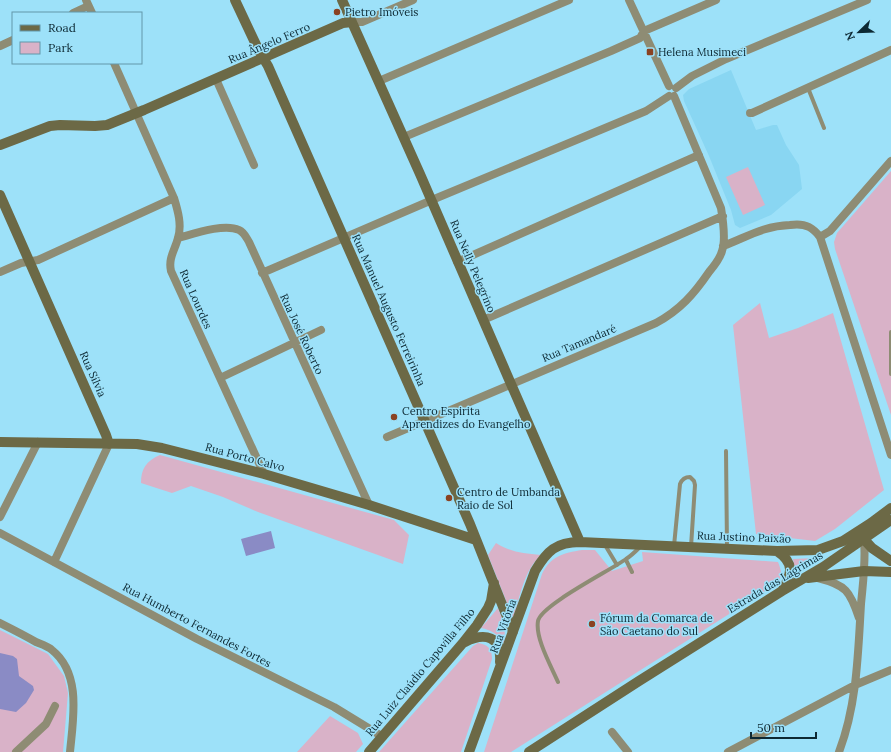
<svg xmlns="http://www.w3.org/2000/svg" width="891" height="752" font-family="Lora,serif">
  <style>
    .built { fill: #89d6f2 }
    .green { fill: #d9b2c8 }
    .water { fill: #8a8bc5 }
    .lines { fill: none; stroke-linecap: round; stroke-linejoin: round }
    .lane { stroke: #8e8c74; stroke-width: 4 }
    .street { stroke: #8e8c74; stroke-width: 8 }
    .secondary { stroke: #6c6946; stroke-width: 10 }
    .poi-dot { fill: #8a4222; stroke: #9de1f9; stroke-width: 1.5 }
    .labels { text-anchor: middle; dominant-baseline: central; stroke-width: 3; stroke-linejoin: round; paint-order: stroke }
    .poi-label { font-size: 11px; fill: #0d2933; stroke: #9de1f9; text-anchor: start }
    .street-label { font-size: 11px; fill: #0d2933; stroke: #9de1f9 }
  </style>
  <rect width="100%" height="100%" fill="#9de1f9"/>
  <!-- built -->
  <path class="built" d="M731,70L756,130L773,125H777L786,145L799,165L802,189L771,215L740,228L735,225L731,210L709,156L684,101L683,95L689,89Z"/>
  <!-- green -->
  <path class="green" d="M748,167L765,205L743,215L726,177Z
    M891,171V415L835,249L834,242L837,233Z
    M760,303L769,338L798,328L833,313L884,490L835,529L815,541L756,534L733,325Z
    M160,455L394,520L409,535L403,564L258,512L223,497L191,486L172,493L141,483C141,469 146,461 160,455Z
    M496,543C512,553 523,553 541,555C524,570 520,597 513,618L488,555Z
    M582,550H595L612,571L643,561L642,552L778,562C782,572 783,577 775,585L511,752H484L542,574C551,556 563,553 582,550Z
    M816,558L795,571L793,559Z
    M498,608L505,627L504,643C498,634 491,630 481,628Z
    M0,630L48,654L64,676L68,693L63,752H0Z
    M478,643C488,645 492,648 492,659L461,752H379L473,646Z
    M330,716L358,733L363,744L356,752H297Z"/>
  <!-- water -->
  <path class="water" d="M271,531L275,548L246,556L241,539Z
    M0,653L13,656L17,659L19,676L33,686L34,690L26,703L16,712L0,709Z"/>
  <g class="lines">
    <!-- lane -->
    <path class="lane" d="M808,88L824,128
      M891,332V374
      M726,451L727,548
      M605,545L617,565
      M674,546L680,484C682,479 685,477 690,477L694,481L695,485L691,547
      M626,560L632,572
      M558,682C551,666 535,638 538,621C541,605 611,570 626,559C631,556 636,551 640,547"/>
    <!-- street -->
    <path class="street" d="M86,0L92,13
      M629,0L669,86
      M73,13L88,6
      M352,22H362L413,0
      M0,46L13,40
      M114,63L174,198C178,211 182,225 178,238C175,250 168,258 171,271L264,474
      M216,79L254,165
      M379,81L569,0
      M676,88L692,76L726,59L867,0
      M750,113H752L891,50
      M404,137L611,51L640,38L644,31L716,0
      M820,237L830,231L891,161
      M178,238C193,234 224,223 239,230C244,232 246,237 249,242L369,505
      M723,246C747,237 763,226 790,225C796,224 803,224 809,227C813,229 817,233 820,237L891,455
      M457,262L699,155
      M0,272L21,263L38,260L174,198
      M262,273L439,197L646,111L669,96
      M483,320L723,216
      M220,378L321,330
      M387,437L656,323C680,310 694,294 709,272C714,266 720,259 722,251C726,240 723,220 721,208L674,96
      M0,517L38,442
      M0,533L197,639L334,707L383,737
      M54,562L109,444
      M818,578C846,585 850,591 859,618
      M0,623C12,629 24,635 36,642C41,644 48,646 52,650C82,674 73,719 70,752
      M612,732L628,752
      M16,752L46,724L55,706
      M728,752L855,685L891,670
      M839,752C857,705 858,654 861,604C863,582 866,562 864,540"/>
    <!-- secondary -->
    <path class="secondary" d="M235,0L259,51L268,66L470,524L513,632
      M342,0L420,174L511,384L580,542
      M0,145L50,126L60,125L95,126L107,125L144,110L343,23L352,22
      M0,195L106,435L109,444
      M0,442L137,444L162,448L264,474L369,505L476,540
      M860,535L872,548L891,561
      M777,551C795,563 792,574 782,591
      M808,578L864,571L891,572
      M465,642C485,632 502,636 500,662
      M369,752L462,644L477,625L488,608L491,601L494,583
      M469,752L535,571C547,551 556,542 580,542L777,551L818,550L843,541L871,523L891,508
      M529,752L639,681L782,591L823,567L891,520"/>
  </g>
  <!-- markers -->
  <g class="poi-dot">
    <circle cx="337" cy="12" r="4"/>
    <rect x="646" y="48" width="8" height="8" rx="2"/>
    <circle cx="394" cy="417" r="4"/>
    <circle cx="449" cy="498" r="4"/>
    <circle cx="592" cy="624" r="4"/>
  </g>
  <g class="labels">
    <!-- poi labels -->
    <g class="poi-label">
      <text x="345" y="12">Pietro Imóveis</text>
      <text x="658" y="52">Helena Musimeci</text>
      <text x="402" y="411">Centro Espirita<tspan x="402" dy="13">Aprendizes do Evangelho</tspan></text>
      <text x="457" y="492">Centro de Umbanda<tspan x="457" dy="13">Raio de Sol</tspan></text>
      <text x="600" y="618">Fórum da Comarca de<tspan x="600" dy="13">São Caetano do Sul</tspan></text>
    </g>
    <!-- street labels -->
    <g class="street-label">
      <text transform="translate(269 43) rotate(-23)">Rua Ângelo Ferro</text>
      <text transform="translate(473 266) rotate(67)">Rua Nelly Pelegrino</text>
      <text transform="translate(196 299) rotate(66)">Rua Lourdes</text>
      <text transform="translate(389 310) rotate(66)">Rua Manuel Augusto Ferreirinha</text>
      <text transform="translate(302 334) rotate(65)">Rua José Roberto</text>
      <text transform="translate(579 343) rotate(-23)">Rua Tamandaré</text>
      <text transform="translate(93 374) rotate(66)">Rua Sílvia</text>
      <text transform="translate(245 457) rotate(15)">Rua Porto Calvo</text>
      <text transform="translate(744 537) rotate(2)">Rua Justino Paixão</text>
      <text transform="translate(775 582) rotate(-31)">Estrada das Lágrimas</text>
      <text transform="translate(197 625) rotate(28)">Rua Humberto Fernandes Fortes</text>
      <text transform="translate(503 626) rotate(-70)">Rua Vitória</text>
      <text transform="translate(420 672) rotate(-50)">Rua Luiz Claúdio Capovilla Filho</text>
    </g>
  </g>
  <!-- legend -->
  <rect x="12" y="12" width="130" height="52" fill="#9de1f9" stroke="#6397aa"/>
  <rect x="20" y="25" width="20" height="6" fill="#6c6946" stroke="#6397aa"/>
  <text x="48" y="32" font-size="12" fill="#0d2933">Road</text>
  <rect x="20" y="42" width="20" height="12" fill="#d9b2c8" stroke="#6397aa"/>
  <text x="48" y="52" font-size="12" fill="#0d2933">Park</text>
  <!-- north arrow -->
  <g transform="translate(859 32) rotate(247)" stroke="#9de1f9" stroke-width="3" paint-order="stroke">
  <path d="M0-3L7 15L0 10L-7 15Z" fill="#0d2933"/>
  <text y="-6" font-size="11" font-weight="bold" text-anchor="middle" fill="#0d2933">N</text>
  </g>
  <!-- scale -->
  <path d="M751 732v6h65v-6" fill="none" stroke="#0d2933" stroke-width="2"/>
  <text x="757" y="732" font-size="12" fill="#0d2933" stroke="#9de1f9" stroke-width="3" paint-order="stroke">50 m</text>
</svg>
